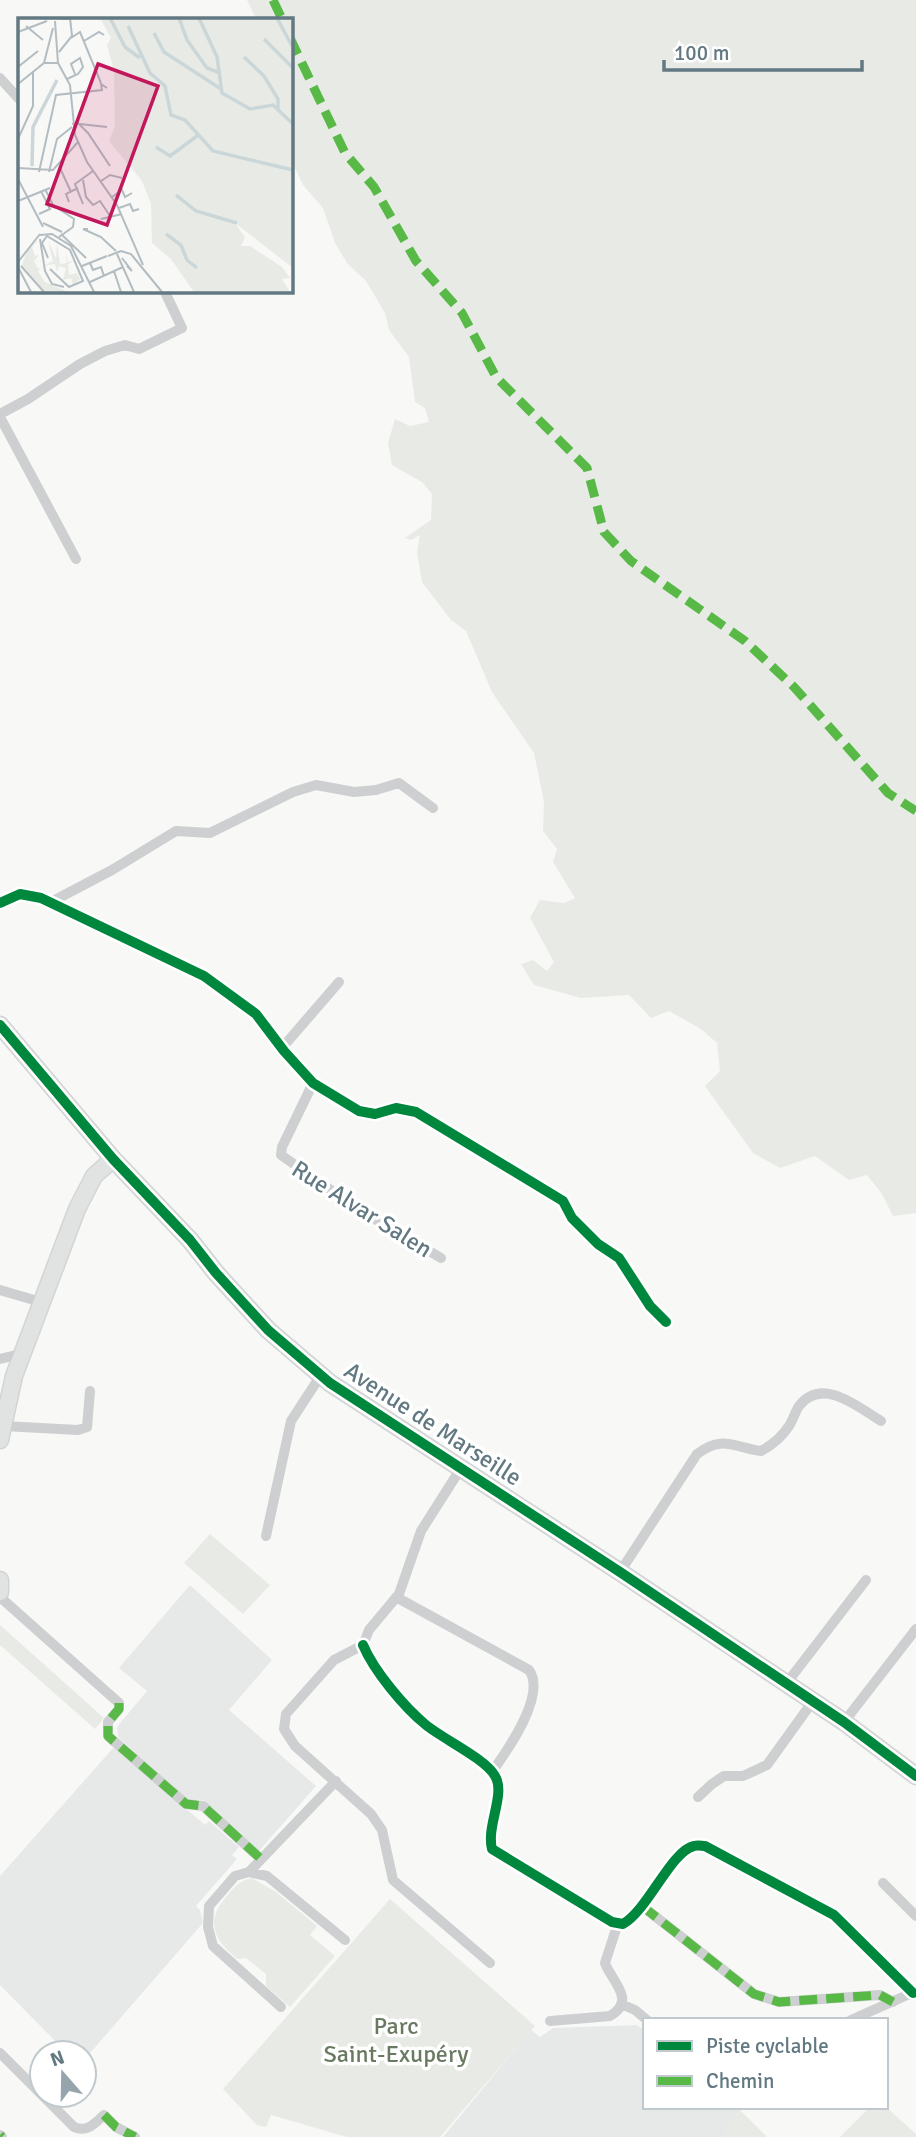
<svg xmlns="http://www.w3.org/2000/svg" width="916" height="2137" font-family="Signika,sans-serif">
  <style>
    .built { fill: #e7e9e8 }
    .green { fill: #e8ebe5 }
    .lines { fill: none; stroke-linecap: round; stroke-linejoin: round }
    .secondary-casing { stroke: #d3d5d5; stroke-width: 19 }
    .street { stroke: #cecfd0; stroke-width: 10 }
    .secondary { stroke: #e1e2e2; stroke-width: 16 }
    .quiet { stroke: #58b947; stroke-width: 9; stroke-dasharray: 18 9; stroke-linecap: butt }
    .cycleway-casing { stroke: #fff; stroke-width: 15 }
    .cycleway { stroke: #00873e; stroke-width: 10 }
    .labels { text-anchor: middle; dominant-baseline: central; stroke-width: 7; stroke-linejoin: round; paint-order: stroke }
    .street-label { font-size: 24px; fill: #627982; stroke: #fff }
    .park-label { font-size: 24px; fill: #697a61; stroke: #fff }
    .inset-river { fill: none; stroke: #cbd6d8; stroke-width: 3.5 }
    .inset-road { fill: none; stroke: #b3bdc1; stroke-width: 2 }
    .view { fill: #c2185b; fill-opacity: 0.15; stroke: #c2185b; stroke-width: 3.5 }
    .inset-edge { fill: none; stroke: #627982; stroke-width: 3.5 }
  </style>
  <rect width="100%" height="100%" fill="#f8f8f7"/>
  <!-- built -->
  <path class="built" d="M190,1585L272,1660L229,1710L316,1786L259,1851L203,1800H186L118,1737L117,1728L120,1723L147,1691L119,1668Z
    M114,1747L205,1825L209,1821L239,1847L232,1855L237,1859L196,1906L200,1910L203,1923L84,2060V2053H67L0,1985V1876Z
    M637,2025L645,2031V2107H737L740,2110L724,2137H443L531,2030L540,2037L553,2028Z"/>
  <!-- green -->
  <path class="green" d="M247,0H916V1213L893,1216L882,1194L867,1175L849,1180L815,1156L780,1168L753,1153L705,1086L720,1071L717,1043L701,1029L669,1011L651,1018L629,995L581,998L534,985L521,964L533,960L547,971L554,962L530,918L540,900L564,903L575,898L553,862L557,849L543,831L544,802L534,753L492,692L466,631L451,620L422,582L417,552L420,535L411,540L405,538L431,520L432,494L422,482L392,465L388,443L395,419L410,426L429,422L425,408L415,402L409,357L389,330L385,313L366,281L347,263L335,243L323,208L303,185L291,160L290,19H256Z
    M210,1534L270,1585L243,1614L184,1563Z
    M0,1625L104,1718L95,1729L0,1645Z
    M252,1878L276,1892L317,1926L310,1935L335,1956L290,2007L266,1986V1974L246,1958L237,1959C215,1940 204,1923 226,1897C234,1887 239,1881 252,1878Z
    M390,1899L535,2026L440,2137H347L271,2115L266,2127L257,2125L223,2089Z
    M870,2107H886L916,2134V2137H840Z
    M740,2110L767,2137H724Z"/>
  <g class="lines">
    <!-- secondary casing -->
    <g class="secondary-casing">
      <path id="secondary" d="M0,1025L113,1159L190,1240L216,1273L268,1330L330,1383L620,1572L844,1722L916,1776
        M0,1440L14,1376L77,1209L94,1176L113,1159
        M0,1580V1592"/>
    </g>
    <!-- street -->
    <path class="street" d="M0,78L19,99
      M0,414L28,399L80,364L105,351L125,345L139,349L182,328L164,290
      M0,417L76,559
      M51,902L112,870L176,831L210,833L293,792L316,785L354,792L376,790L399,783L433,808
      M0,903L20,894L41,898L204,976L256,1014L284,1051L313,1083L359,1111L375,1114L396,1108L416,1112L563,1201L572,1218L598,1244L619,1258L650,1306L666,1322
      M282,1048L339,982
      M313,1083L282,1147L281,1155L358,1209L441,1258
      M0,1290L41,1302
      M0,1359L21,1354
      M3,1426L78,1430L87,1427L90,1391
      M461,1468L421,1531L399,1594L369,1630L363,1645L334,1660L286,1714L284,1729L295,1746L371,1814L382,1830L393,1880L490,1963
      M266,1536L291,1421L321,1375
      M620,1572L697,1454C722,1435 733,1447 761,1451C772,1445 782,1437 789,1426C793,1420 795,1412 799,1406C822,1376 858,1407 881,1421
      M0,1597L119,1703V1709L108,1722V1736L186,1804L203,1806L261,1859
      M396,1597L529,1670C547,1695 507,1751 492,1772
      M363,1645C374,1671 404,1707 426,1725C443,1739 486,1759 495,1776C506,1794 486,1826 492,1849L612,1922L623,1924C648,1910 671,1851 694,1846C698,1845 702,1846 705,1846L834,1915L913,1993
      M786,1684L866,1580
      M844,1722L916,1629
      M698,1797L712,1784L724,1776H743L767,1765L813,1701
      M249,1872L267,1876L345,1940
      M883,1883L916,1916
      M642,1906L754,1994L779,2002L880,1995L893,2002
      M621,2004L635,2010L647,2020
      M281,2007L213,1946L208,1927L209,1906L235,1876L249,1872L336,1781
      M851,2020L916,1991
      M550,2021L610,2016C637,2000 612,1982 605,1963L618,1923
      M0,2053L74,2127C87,2133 95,2123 104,2115L116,2127L135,2137
      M0,2135L2,2137"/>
    <!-- secondary -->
    <use href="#secondary" class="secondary"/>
    <!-- quiet -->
    <path class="quiet" d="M273,0L282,19
      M290,38L345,153L374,187L416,261L462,313L496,377L587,468L604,532L631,561L745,641L794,687L888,793L916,811
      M119,1703V1709L108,1722V1736L186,1804L203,1806L261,1859
      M642,1906L754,1994L779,2002L880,1995L893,2002
      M104,2115L116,2127L135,2137
      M0,2135L2,2137"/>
    <!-- cycleway casing -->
    <g class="cycleway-casing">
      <path id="cycleway" d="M0,903L20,894L41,898L204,976L256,1014L284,1051L313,1083L359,1111L375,1114L396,1108L416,1112L563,1201L572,1218L598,1244L619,1258L650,1306L666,1322
        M0,1025L113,1159L190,1240L216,1273L268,1330L330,1383L620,1572L844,1722L916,1776
        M363,1645C374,1671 404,1707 426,1725C443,1739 486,1759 495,1776C506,1794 486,1826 492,1849L612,1922L623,1924C648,1910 671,1851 694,1846C698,1845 702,1846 705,1846L834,1915L913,1993"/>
    </g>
    <!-- cycleway -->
    <use href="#cycleway" class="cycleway"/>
  </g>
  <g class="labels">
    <!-- street labels -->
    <g class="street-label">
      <text transform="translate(362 1209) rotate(32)">Rue Alvar Salen</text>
      <text transform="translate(433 1424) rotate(33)">Avenue de Marseille</text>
    </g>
    <!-- park labels -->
    <g class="park-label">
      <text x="396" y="2026">Parc<tspan x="396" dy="28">Saint-Exupéry</tspan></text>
    </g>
  </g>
  <!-- overview -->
  <g transform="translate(18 18)">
    <rect width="275" height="275" fill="#f8f8f7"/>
    <path d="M275,0V250L217,205L227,219L223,228H232L264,249L272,260L264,261L272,274H176L153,241L134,225L133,186L124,163L91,123L97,108L96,53L89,27L93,20L82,0ZM23,219L14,229L17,238L21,237L16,243L20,251L24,248L20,253L27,264L50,274H27L4,247L9,233ZM30,223L38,240L39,225L42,246L49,245L48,236V235L50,244L56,243L50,246L51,257L59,255L62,261L55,267L53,260L45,262L48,250L41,248L39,254L37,246L25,248L35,243Z" fill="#e8ebe5"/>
    <path class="inset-river" d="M92,0L107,29L122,40M161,0L169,22L189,50L202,55M181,0L199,39L204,75L232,91L255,87L275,106M259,0L275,30M110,8L132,55L147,68L153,97L167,102L195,133L275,152M136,15L146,34L203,71M246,21L275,50M226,39L246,58L260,81V91M138,129L152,138L179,118M14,148L15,109L39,62M158,177L178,193L219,205M148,216L163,227L169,242L179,250"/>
    <path class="inset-road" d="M27,0L52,1M37,3L40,45L52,67L57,117L69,144L99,187L125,247M8,8L25,22M0,14L29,3M53,20L62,14L83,65M66,23L81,14L86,17M41,34L54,18L52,0M26,45L35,10M0,49L20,33M49,61L60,56L65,49L62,40L53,46L57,56M0,66L26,45H40M54,106L60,105L70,115L92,148M62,106L89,109M0,121L15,88V53M0,150L35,152L60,124M42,150L53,174M21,154L38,77L84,72L83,66L89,70M31,154L39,121L54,109M0,161L25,209M65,162L68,179L75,187L82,183L92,198M83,163L92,157L104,160M27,171L35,187L56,201L55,209L41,219M94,179L104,172L107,179L114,175M0,183L32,170M51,184L48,176L60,170M65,186L57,166L75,153M101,190L112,186L115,193L121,191M21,196L32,191L23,173M83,201L104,196M25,205L44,214M70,211H65L83,219L98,233M43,216L68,240M22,217L34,216L53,228L76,274M22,221L27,253L34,266L46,269M99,236L116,274M90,238L103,233L113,236L144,274M30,240L24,225L29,218L52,232L65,263L51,269L32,251M104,240L114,253L109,248M0,244L22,216M72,245L75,252L83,249L86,258M3,248L26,274M64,248L89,238M1,251L13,274M96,253L103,274M72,264L105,249"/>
    <path class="view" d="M80,46L140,68L89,207L29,186Z"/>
    <rect width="275" height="275" class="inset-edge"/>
  </g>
  <!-- legend -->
  <rect x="643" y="2018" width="245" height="91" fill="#ffffff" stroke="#c0c9cd" stroke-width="2"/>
  <rect x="657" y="2041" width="35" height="10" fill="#00873e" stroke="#c0c9cd" stroke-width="2"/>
  <text x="706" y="2053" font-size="21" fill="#627982">Piste cyclable</text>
  <rect x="657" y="2076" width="35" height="10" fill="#58b947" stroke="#c0c9cd" stroke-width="2"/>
  <text x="706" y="2088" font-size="21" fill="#627982">Chemin</text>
  <!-- north arrow -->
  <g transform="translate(63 2074) rotate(340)"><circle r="33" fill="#ffffff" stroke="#c0c9cd" stroke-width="2"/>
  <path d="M0-5L12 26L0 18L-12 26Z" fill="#96a5ab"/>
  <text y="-10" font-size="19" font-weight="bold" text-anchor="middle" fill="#627982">N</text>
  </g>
  <!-- scale -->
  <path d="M664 60v10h198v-10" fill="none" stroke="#627982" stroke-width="3.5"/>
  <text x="674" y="60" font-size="21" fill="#627982" stroke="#ffffff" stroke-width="5" paint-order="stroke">100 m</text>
</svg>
